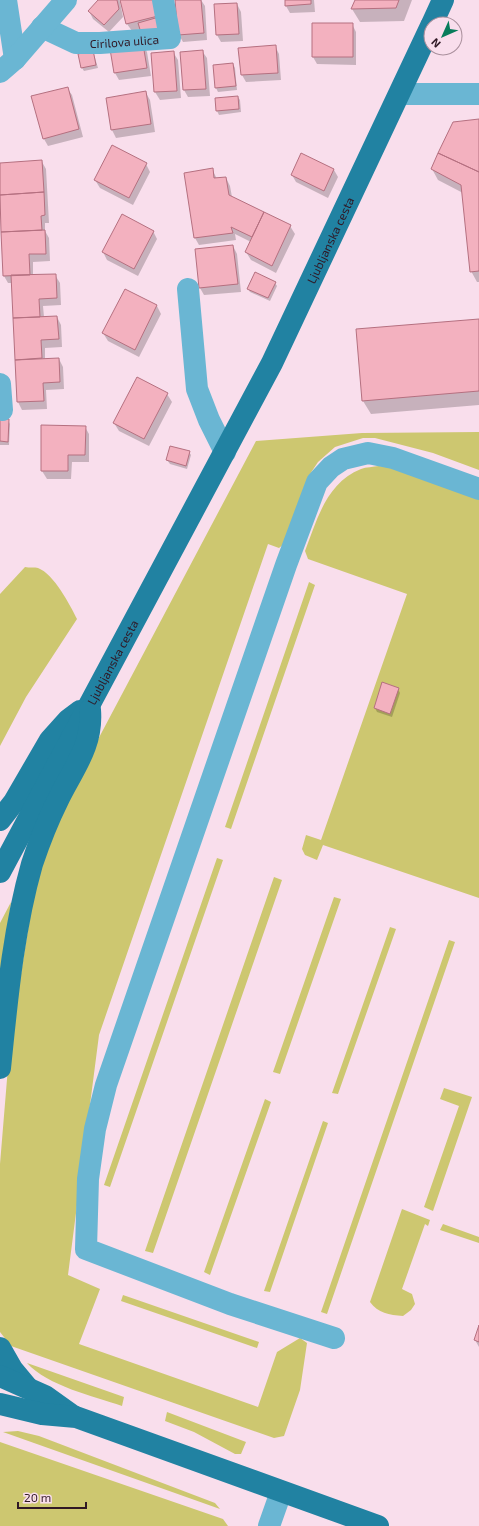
<svg xmlns="http://www.w3.org/2000/svg" width="479" height="1526" font-family="'Exo 2',sans-serif">
  <style>
    .green { fill: #cdc770 }
    .shadow { fill: #0003 }
    .building { fill: #f3b1bf; stroke: #b57080 }
    .lines { fill: none; stroke-linecap: round; stroke-linejoin: round }
    .minor { stroke: #6ab6d3; stroke-width: 22 }
    .major { stroke: #2182a2; stroke-width: 22 }
    .labels { text-anchor: middle; dominant-baseline: central; stroke-width: 4; stroke-linejoin: round; paint-order: stroke }
    .street-label { font-size: 12px; fill: #301825; stroke: #f9deec }
  </style>
  <rect width="100%" height="100%" fill="#f9deec"/>
  <!-- green -->
  <path class="green" d="M479,432V470L433,453L375,438H363L335,447L318,462L308,477L284,544L279,548L268,544L99,1035L68,1275L100,1289L79,1344L258,1407L277,1352L300,1338L307,1343L300,1390L284,1436L274,1438L11,1346L0,1332V1164L10,1043L36,879L52,832L85,764L256,441L362,433Z
    M379,466L405,468L479,495V898L323,845L317,860L305,855L302,849L306,835L321,840L407,594L308,559L305,551C317,520 326,483 361,469C366,467 373,467 379,466Z
    M25,567C29,568 35,567 38,568C54,574 70,605 77,619L26,697L0,746V594Z
    M309,582L315,585L231,829L225,827Z
    M217,858L223,860L110,1187L104,1185Z
    M274,877L282,880L153,1253L145,1251Z
    M334,897L341,899L280,1074L273,1072Z
    M11,902L0,996V923Z
    M390,927L396,929L338,1094L332,1093Z
    M449,940L455,942L327,1314L321,1312Z
    M444,1088L472,1097L433,1211L424,1207L459,1106L440,1099Z
    M265,1099L271,1102L210,1275L204,1272Z
    M323,1121L328,1123L270,1292L264,1291Z
    M402,1209L430,1220L428,1226L425,1224L402,1289L412,1294L415,1304L411,1310L403,1316C389,1315 378,1313 370,1302Z
    M443,1224L479,1237V1243L440,1230Z
    M123,1295L259,1342L257,1348L121,1301Z
    M27,1363L124,1397L122,1406C93,1396 48,1386 27,1363Z
    M167,1412L246,1442L241,1454H235L194,1432L165,1421Z
    M18,1431L39,1436L215,1503L220,1509L3,1432Z
    M0,1442L223,1519L228,1526H0Z"/>
  <!-- shadow -->
  <path class="shadow" d="M99,0H119L120,2L123,17L109,32L93,19L89,11Z
    M121,0H160L166,23L132,31L127,24Z
    M185,0H201L205,6L207,40L183,42L179,35Z
    M286,0H314L315,12L290,13L286,6Z
    M356,0H412L404,21L360,22L352,9Z
    M237,4L241,12L243,41L221,42L217,35Z
    M352,24L356,32V65L317,64L313,57Z
    M143,45L147,52L151,76L119,80L115,73Z
    M275,46L279,54L281,80L246,82L242,75Z
    M93,51L98,68L84,71L82,68Z
    M202,51L207,58L210,96L188,97L184,90Z
    M173,52L178,60L181,98L160,100L155,92Z
    M233,64L235,68L237,90L218,92L216,88Z
    M67,88L72,95L83,137L48,146L44,139L32,97Z
    M146,93L150,100L155,132L116,138L112,130L107,99Z
    M238,97L240,100L241,112L219,115L217,111L216,99Z
    M479,120V282H477L471,271L463,193L438,180L432,169Z
    M42,162L46,169L49,223H45V231L49,238L50,261L33,262V276L55,275L60,283L61,305L43,306L44,317H57L61,325L62,347L45,348V359H59L63,367L64,389L46,390L47,409L22,410L18,402L13,283H8L4,276L0,200V164Z
    M146,164L150,172L133,205L100,188L95,180Z
    M212,169L217,179L226,178L230,186L232,197L290,226L295,234L276,273L251,260L246,252L251,242L235,234L236,240L199,245L195,238Z
    M334,170L338,177L328,198L296,182L292,175Z
    M153,231L157,239L138,276L107,260L103,252Z
    M233,246L237,254L241,292L204,295L200,288Z
    M275,283L277,286L270,301L250,292L248,289Z
    M126,290L157,306L161,314L139,357L108,341L103,333Z
    M479,320V405L371,414L363,401Z
    M167,394L172,402L149,446L119,431L114,423Z
    M0,420H8L10,424L9,445H0Z
    M42,426L85,427L89,434V462H72L71,479H47L42,471Z
    M189,452L191,455L187,469L170,464L167,460Z
    M398,689L400,693L392,717L377,712L375,708Z
    M479,1328V1347L475,1340Z"/>
  <!-- building -->
  <path class="building" d="M98,0H117L119,9L104,25L88,11Z
    M120,0H158L162,15L126,24Z
    M175,0H201L204,33L178,35Z
    M285,0H311V4L285,6Z
    M355,0H399L396,8L351,9Z
    M237,3L239,34L216,35L214,4Z
    M159,17L163,30L142,36L138,23Z
    M312,23H353V57H312Z
    M143,44L147,68L114,73L110,49Z
    M276,45L278,73L241,75L238,48Z
    M93,50L96,65L81,68L78,54Z
    M203,50L206,89L183,90L180,52Z
    M174,51L177,91L154,92L151,53Z
    M233,63L236,86L215,88L213,65Z
    M68,87L79,129L43,139L31,96Z
    M146,91L151,124L111,130L106,98Z
    M238,96L239,109L216,111L215,98Z
    M479,119V172L438,153L453,122Z
    M112,145L147,163L129,198L94,180Z
    M301,153L334,169L324,191L291,175Z
    M438,153L479,172V271L470,272L461,185L431,169Z
    M42,160L44,192L0,195V163Z
    M213,168L214,178L226,177L229,195L264,212L252,237L231,227L233,233L194,238L184,173Z
    M44,192L45,215L41,216L42,230L1,232L0,195Z
    M264,212L291,225L272,266L245,252Z
    M122,214L154,231L134,269L102,252Z
    M45,230L46,254H29L30,275L3,276L1,232Z
    M233,245L238,284L199,288L195,249Z
    M255,272L276,282L268,298L247,289Z
    M56,274L57,298L39,299L40,317L13,318L11,275Z
    M125,289L157,305L135,350L102,333Z
    M57,316L59,339L41,340L42,358L15,360L13,318Z
    M479,319V391L362,401L356,329Z
    M59,358L60,382L43,383L44,401L17,402L15,360Z
    M137,377L168,393L144,439L113,423Z
    M0,419H9L8,442L0,441Z
    M41,425L86,426L85,455H68V471H41Z
    M170,446L190,451L186,466L166,460Z
    M382,682L399,688L390,714L374,708Z
    M479,1325V1342L474,1340Z"/>
  <g class="lines">
    <!-- minor -->
    <g class="minor">
      <path d="M6,0L15,59"/>
      <path id="s1" d="M42,27L76,43H100L170,38L163,0"/>
      <path d="M0,72L15,59L66,0"/>
      <path d="M400,94H479"/>
      <path d="M188,289L197,389L209,420L225,452"/>
      <path d="M0,384L2,410"/>
      <path d="M334,1338L230,1304L86,1249L88,1179L95,1129L106,1085L286,565L317,482L331,467L343,459L368,453L393,458L479,489"/>
      <path d="M269,1526L281,1492"/>
    </g>
    <!-- major -->
    <g class="major">
      <path d="M432,24L443,0"/>
      <path d="M0,820L14,802L50,740L68,720L80,711"/>
      <path id="s2" d="M0,872L272,363L431,26"/>
      <path d="M0,1068C7,1000 13,931 32,864C39,843 48,820 58,800C73,769 93,746 90,710"/>
      <path d="M0,1348L12,1369L27,1387"/>
      <path d="M0,1376L45,1396L73,1416"/>
      <path d="M0,1404L42,1414L76,1417L378,1526"/>
    </g>
  </g>
  <g class="labels">
    <!-- street labels -->
    <g class="street-label">
      <text stroke="none"><textPath href="#s1" startOffset="86">Cirilova ulica</textPath></text>
      <text stroke="none"><textPath href="#s2" startOffset="713">Ljubljanska cesta</textPath></text>
      <text stroke="none"><textPath href="#s2" startOffset="238">Ljubljanska cesta</textPath></text>
    </g>
  </g>
  <!-- north arrow -->
  <g transform="translate(443 36) rotate(225)"><circle r="19" fill="#f9deec" stroke="#a98f9c"/>
  <path d="M0-3L7 15L0 10L-7 15Z" fill="#087d5b"/>
  <text y="-6" font-size="11" font-weight="bold" text-anchor="middle" fill="#301825">N</text>
  </g>
  <!-- scale -->
  <path d="M18 1502v6h68v-6" fill="none" stroke="#301825" stroke-width="2"/>
  <text x="24" y="1502" font-size="12" fill="#301825" stroke="#f9deec" stroke-width="3" paint-order="stroke">20 m</text>
</svg>
